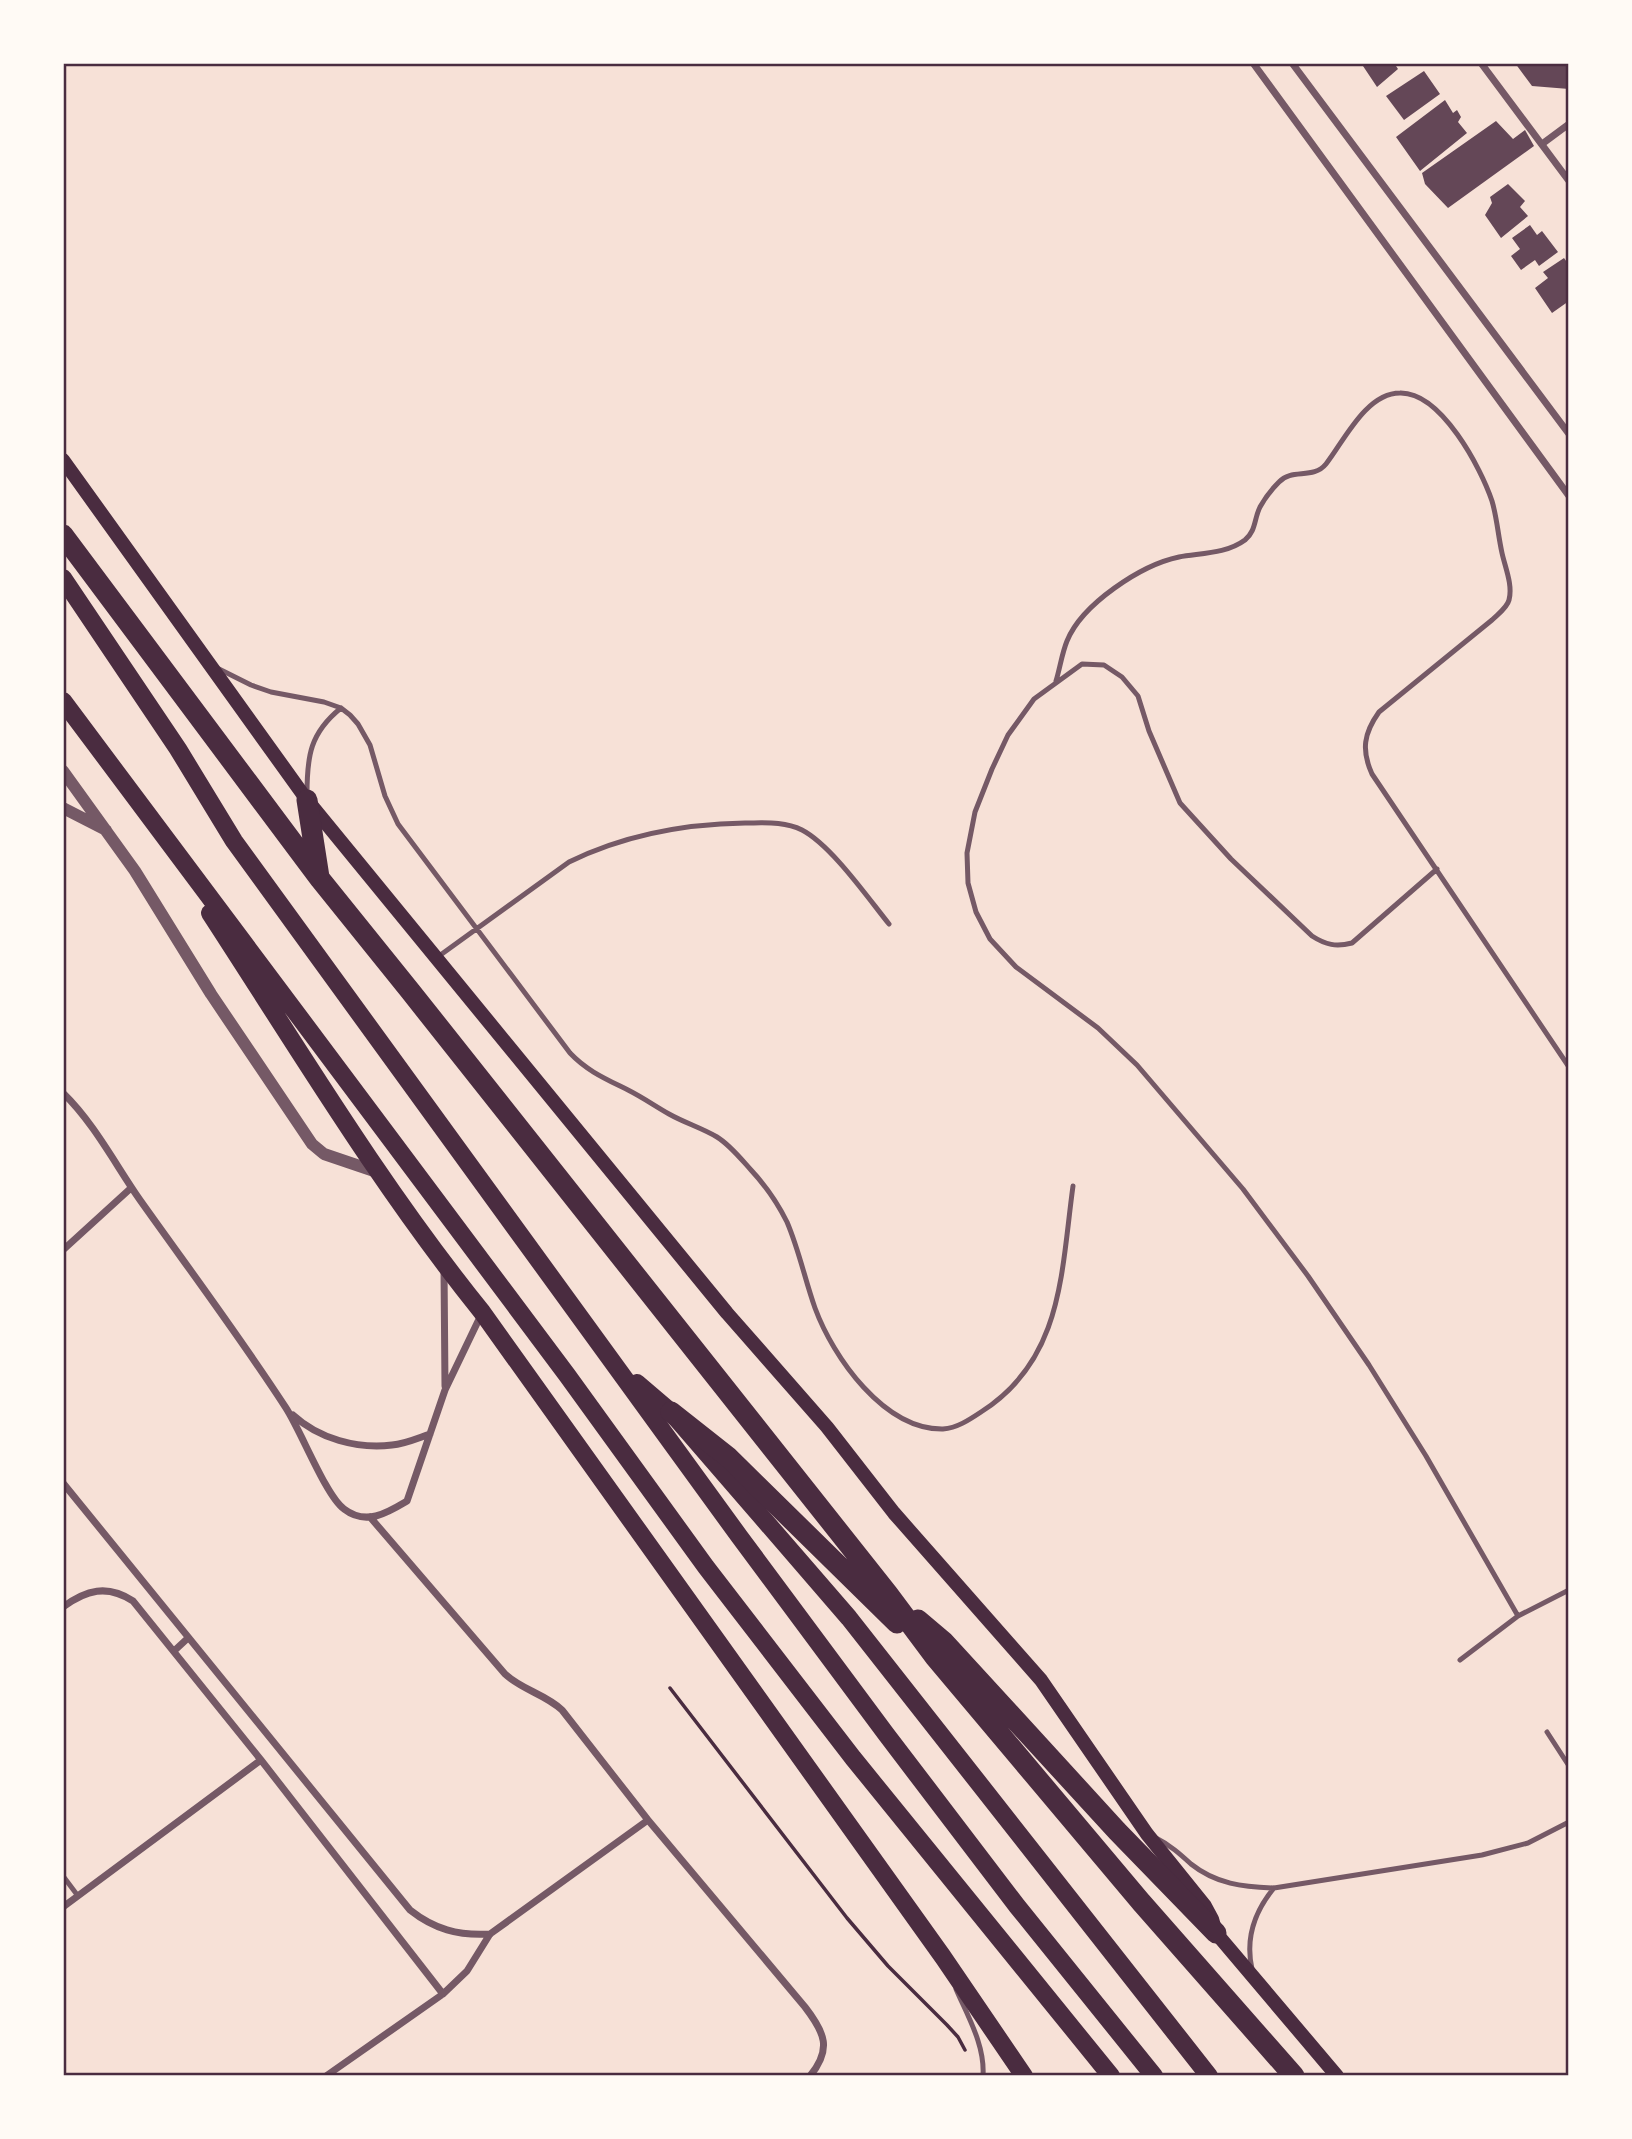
<svg xmlns="http://www.w3.org/2000/svg" width="1632" height="2139" font-family="Ubuntu,sans-serif">
  <style>
    .building { fill: #644757 }
    .lines { fill: none; stroke-linecap: round; stroke-linejoin: round }
    .path { stroke: #4a2c40; stroke-width: 3.5 }
    .service { stroke: #755966; stroke-width: 5 }
    .minor { stroke: #755966; stroke-width: 7 }
    .tertiary { stroke: #755966; stroke-width: 12 }
    .secondary { stroke: #4a2c40; stroke-width: 14 }
    .primary { stroke: #4a2c40; stroke-width: 18 }
    .motorway { stroke: #4a2c40; stroke-width: 21 }
    .neatline { fill: none; stroke: #4a2c40; stroke-width: 2.5 }
  </style>
  <rect width="100%" height="100%" fill="#f7e1d7"/>
  <!-- building -->
  <path class="building" d="M1361,63H1401L1396,66L1398,69L1377,87Z
    M1515,63H1569V89L1532,86Z
    M1424,71L1440,94L1404,120L1386,96Z
    M1445,100L1453,113L1457,110L1461,117L1458,122L1467,133L1420,171L1396,137Z
    M1496,121L1513,139L1525,130L1534,146L1448,208L1425,184L1422,173Z
    M1508,184L1525,201L1520,207L1528,216L1501,238L1485,215L1492,203L1490,197Z
    M1530,225L1537,235L1542,231L1558,252L1539,266L1535,260L1521,270L1511,256L1520,249L1512,238Z
    M1564,258L1569,265V301L1552,313L1535,288L1548,278L1543,272Z"/>
  <g class="lines">
    <!-- path -->
    <path class="path" d="M670,1688L847,1918L888,1966L947,2025L958,2037L965,2050"/>
    <!-- service -->
    <path class="service" d="M219,669L251,685L271,692L324,702L341,708L350,715L358,724L370,745L385,796L398,824L570,1053C587,1071 606,1079 628,1090C642,1097 655,1106 669,1114C685,1123 702,1128 717,1137C730,1145 741,1159 751,1170C765,1185 778,1204 787,1222C799,1250 805,1280 815,1308C833,1357 884,1430 943,1429C957,1428 969,1420 981,1412C1063,1360 1061,1273 1073,1186
      M1056,681C1060,668 1062,653 1067,641C1082,604 1141,565 1179,557C1201,553 1226,554 1245,540C1256,531 1254,519 1260,507C1265,498 1272,489 1279,482C1292,468 1313,480 1326,464C1344,441 1366,393 1400,393C1441,392 1481,468 1492,501C1497,518 1498,535 1502,553C1505,567 1513,585 1509,600C1507,608 1498,614 1492,620L1379,712C1364,733 1361,750 1372,774L1569,1067
      M307,794C307,756 310,733 341,708
      M1437,869L1352,943C1336,947 1326,945 1312,936L1231,859L1180,803L1149,731L1138,696L1122,677L1104,665L1082,664L1034,699L1008,735L992,769L975,812L967,853L968,883L976,912L990,939L1016,967L1098,1028L1137,1065L1243,1189L1308,1276L1369,1365L1426,1456L1518,1616
      M439,956L569,862C624,835 683,824 745,823C764,823 784,821 802,830C831,845 868,898 889,924
      M1460,1660L1518,1616L1569,1590
      M1547,1732L1569,1766
      M1156,1838C1170,1845 1180,1854 1191,1864C1216,1884 1243,1887 1274,1888L1482,1855L1528,1843L1569,1822
      M63,1876L78,1896
      M1252,1969C1245,1938 1255,1911 1274,1888
      M956,1989C968,2017 985,2045 983,2076"/>
    <!-- minor -->
    <path class="minor" d="M1253,63L1569,496
      M1292,63L1569,434
      M1481,63L1569,181
      M1542,144L1569,124
      M63,1093C94,1123 115,1164 140,1200C189,1269 240,1337 286,1408C301,1431 326,1496 344,1509C366,1526 387,1513 407,1501L445,1390L481,1315
      M63,1250L131,1188
      M444,1268L445,1386
      M293,1415C319,1439 357,1449 392,1445C405,1444 418,1438 430,1434
      M63,1483L410,1910C434,1929 458,1936 490,1934
      M370,1517L505,1674C522,1690 545,1694 562,1710L648,1820L805,2007C825,2033 832,2049 810,2076
      M63,1607C86,1590 107,1584 133,1601L261,1760L443,1994
      M174,1651L188,1638
      M63,1907L261,1760
      M326,2076L443,1994L467,1971L490,1934L648,1820"/>
    <!-- tertiary -->
    <path class="tertiary" d="M63,771L135,871L211,994L312,1144L324,1154L380,1173
      M63,808L106,830"/>
    <!-- secondary -->
    <path class="secondary" d="M63,460L307,800L727,1313L827,1427L894,1513L1041,1680L1147,1834L1205,1906L1212,1919L1216,1933L1337,2076"/>
    <!-- primary -->
    <path class="primary" d="M63,578L178,749L234,841L739,1536L886,1734L1017,1906L1154,2076
      M63,701L567,1375L706,1567L853,1758L1111,2076
      M210,913C298,1048 381,1187 482,1312L943,1957L1024,2076
      M637,1383L671,1412L849,1618L1209,2076"/>
    <!-- motorway -->
    <path class="motorway" d="M63,535L320,879L411,992L888,1594L935,1657L1141,1902L1294,2076
      M307,800L319,877
      M671,1412L728,1457L897,1623
      M918,1620L944,1642L1117,1831L1216,1933"/>
  </g>
  <!-- border -->
  <rect width="1632" height="2139" fill="none" stroke="#fffaf5" stroke-width="130"/>
  <rect x="65" y="65" width="1502" height="2009" class="neatline"/>
</svg>
